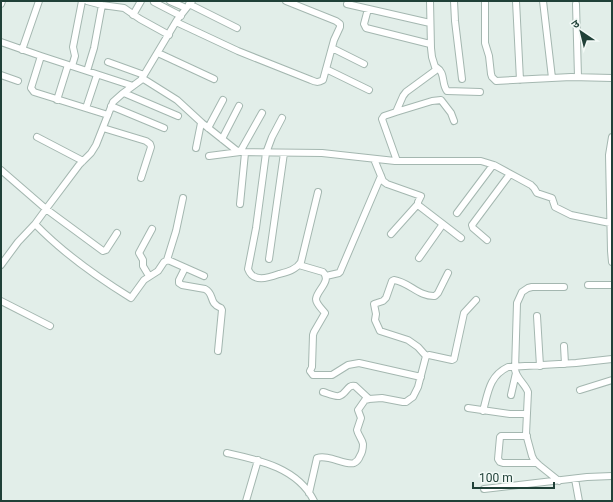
<svg xmlns="http://www.w3.org/2000/svg" width="613" height="502" font-family="Roboto,'Noto Sans Devanagari',sans-serif">
  <style>
    .lines { fill: none; stroke-linecap: round; stroke-linejoin: round }
    .minor-casing { stroke: #a4b7b0; stroke-width: 8 }
    .minor { stroke: #fff; stroke-width: 6 }
  </style>
  <rect width="100%" height="100%" fill="#e2eee9"/>
  <g class="lines">
    <!-- minor casing -->
    <g class="minor-casing">
      <path id="minor" d="M87,1L102,5L124,8L140,19L169,35
        M170,1L186,8
        M454,1L455,21L462,79
        M485,1V43L489,56L491,74L492,77L496,81L571,77L612,78
        M516,1L520,80
        M543,1L552,78
        M154,2L181,16
        M1,4L2,1
        M189,4L237,28
        M347,4L430,23
        M576,4L578,77
        M368,9L364,24L366,28L430,44
        M133,15L141,1
        M176,22L238,51L311,80C315,82 318,83 323,80L334,40L340,27V24L336,21L286,1
        M1,42L41,56L133,86
        M332,48L364,64
        M22,50L39,1
        M158,53L214,79
        M41,56L31,88L34,92L108,115
        M108,62L144,75
        M72,66L75,56L73,47L82,1
        M436,67C446,73 441,83 447,91L480,92
        M326,69L369,90
        M87,71L94,48L102,5
        M1,75L18,81
        M142,78L177,100L202,123L236,150L241,152L322,153L395,161H481L494,165L531,185L534,188L537,193L552,198L555,207L571,215L610,223
        M124,93L178,116
        M57,100L68,65
        M111,106L164,128
        M86,108L97,75
        M396,112L432,101L441,100L451,113L454,121
        M282,118L272,137L266,153L256,228L248,269C253,283 268,278 279,274C287,272 296,270 301,262L318,192
        M103,128L146,141L150,144L151,147L141,178
        M208,128L223,100
        M37,137L83,161
        M612,137L609,155L611,251L612,262
        M222,139L239,106
        M196,148L201,123
        M209,156L240,152L262,113
        M374,159L383,181L387,184L421,196L418,202V205L461,238
        M397,161L382,119L384,116L396,112L403,96L406,92L436,70L432,57L431,48L430,1
        M1,170L46,209L103,251L106,250L117,233
        M240,204L245,153
        M457,213L493,165
        M35,224C63,253 97,277 131,298L144,280L158,271L164,262L168,260L204,276
        M391,234L417,205
        M487,240L473,228L472,225L510,174
        M419,258L443,224
        M269,259L284,153
        M167,260L176,231L183,198
        M1,265L18,242L35,224L46,209L79,165L91,153L96,145L113,102L122,94L141,80L177,20L192,1
        M299,265L323,272C332,281 317,290 316,299C316,304 322,309 325,313L314,332L313,335L312,367L310,371L313,375H332L348,365L359,363L421,377
        M185,268L179,280V283L182,285L205,289C215,294 208,303 221,308L222,310L218,351
        M149,276L143,266V260L139,253L152,229
        M326,276L339,273L340,272L381,176
        M588,285H612
        M1,301L50,326
        M537,316L540,366
        M564,346L565,364
        M426,356L418,347L408,340L380,331L375,320L376,314L374,304L383,301L386,298L392,281L394,280C409,282 419,297 435,296L438,293L448,273
        M580,390L612,380
        M323,392C327,393 335,397 339,396C347,394 347,384 355,386L369,399
        M511,395L516,373
        M468,408L510,414H527
        M483,411C488,393 489,376 508,367L576,363L612,359
        M527,436H501L500,437L498,459L500,462L503,463H536
        M227,453C259,460 298,468 314,501
        M575,479L579,501
        M559,481L539,465L534,460L532,456L526,434L528,392C525,384 517,379 515,370L517,303L522,292L528,288L532,287H564
        M484,489L587,477L612,476
        M309,493L317,458C328,454 346,466 354,463C356,462 359,459 360,456C362,453 363,448 363,444C362,439 358,435 357,430L361,418L358,410L365,400L369,399L382,398L403,402H406L410,399L413,397L418,387L426,356L429,355L452,360L454,359L464,313L476,300
        M246,501L258,460"/>
    </g>
    <!-- minor -->
    <use href="#minor" class="minor"/>
  </g>
  <!-- border -->
  <rect width="613" height="502" fill="none" stroke="#204138" stroke-width="4"/>
  <!-- north arrow -->
  <g transform="translate(581 32) rotate(325)" stroke="#f3faf7" stroke-width="3" paint-order="stroke">
  <path d="M0-3L7 15L0 10L-7 15Z" fill="#204138"/>
  <text y="-6" font-size="11" font-weight="bold" text-anchor="middle" fill="#204138">उ</text>
  </g>
  <!-- scale -->
  <path d="M473 482v6h81v-6" fill="none" stroke="#204138" stroke-width="2"/>
  <text x="479" y="482" font-size="12" fill="#204138" stroke="#f3faf7" stroke-width="3" paint-order="stroke">100 m</text>
</svg>
